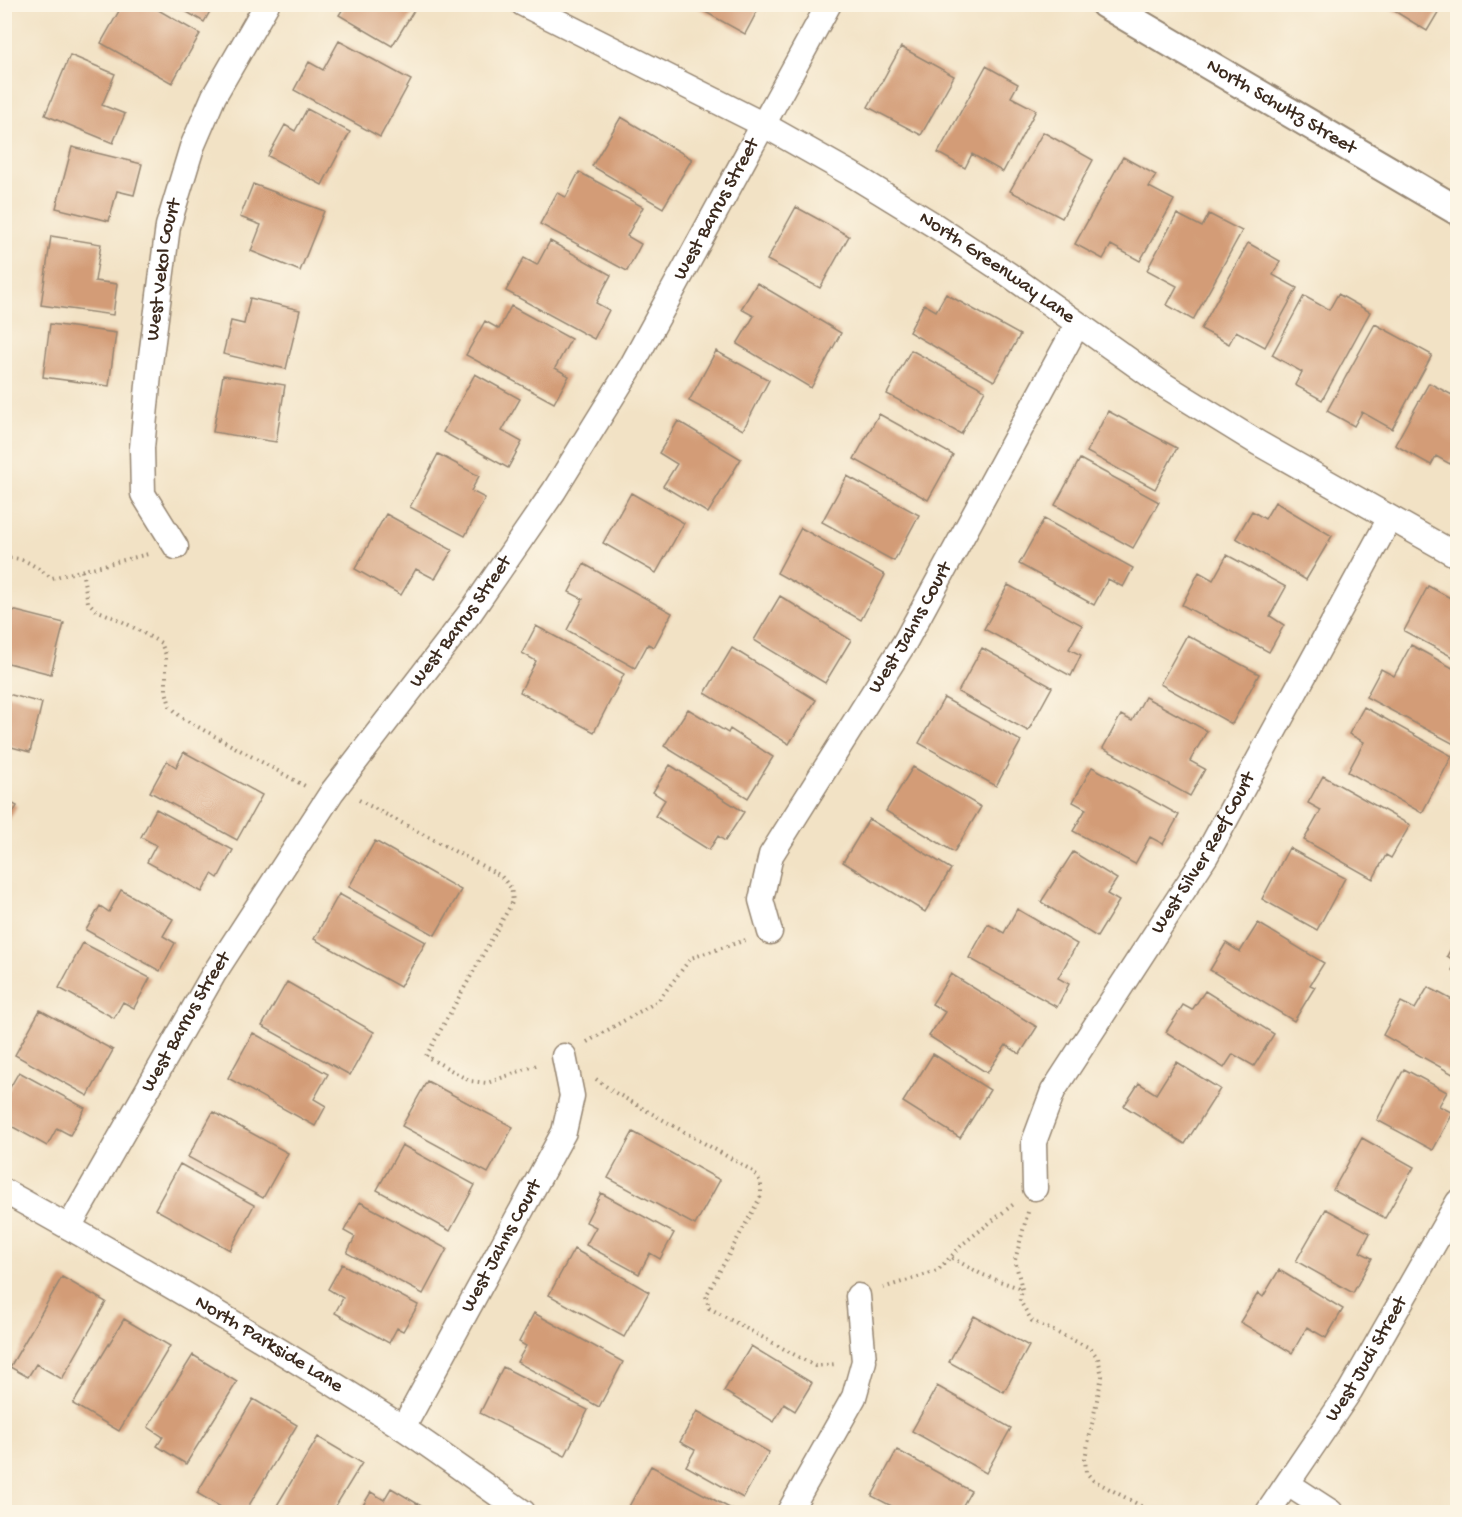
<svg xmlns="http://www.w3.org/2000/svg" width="1462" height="1517" font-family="'Gochi Hand',sans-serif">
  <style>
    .building { fill: #d39c77 }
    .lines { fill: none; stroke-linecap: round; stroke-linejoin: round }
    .minor-casing { stroke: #968672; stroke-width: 27 }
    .tertiary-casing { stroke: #968672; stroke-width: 32 }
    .path { stroke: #968672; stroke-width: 4; stroke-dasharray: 1.5 4.5; stroke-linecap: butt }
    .minor { stroke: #fff; stroke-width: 24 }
    .tertiary { stroke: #fff; stroke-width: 28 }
    .labels { text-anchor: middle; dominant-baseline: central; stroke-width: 6; stroke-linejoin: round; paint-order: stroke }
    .street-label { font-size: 20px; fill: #3b2a1e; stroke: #fcf5e5 }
  </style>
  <rect width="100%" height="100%" fill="#fcf5e5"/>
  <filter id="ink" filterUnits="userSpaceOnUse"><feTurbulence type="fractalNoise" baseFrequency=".0167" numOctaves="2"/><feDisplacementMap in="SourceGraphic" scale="12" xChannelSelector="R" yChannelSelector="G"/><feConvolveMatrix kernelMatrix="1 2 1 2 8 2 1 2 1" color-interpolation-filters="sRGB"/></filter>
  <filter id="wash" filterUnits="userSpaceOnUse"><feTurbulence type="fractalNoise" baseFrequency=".008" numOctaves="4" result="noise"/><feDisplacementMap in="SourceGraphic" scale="24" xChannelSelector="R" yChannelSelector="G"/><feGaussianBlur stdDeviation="1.35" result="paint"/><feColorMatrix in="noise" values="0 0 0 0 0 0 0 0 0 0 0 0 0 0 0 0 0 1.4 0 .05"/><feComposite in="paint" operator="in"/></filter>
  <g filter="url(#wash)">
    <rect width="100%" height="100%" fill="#f2e2c5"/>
    <g id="blocks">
      <!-- building -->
      <path class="building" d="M123,4H148L200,34L172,83L101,43Z
        M173,4H214L204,22Z
        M346,4H418L392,46L339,15Z
        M691,4H761L745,34Z
        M1383,4H1443L1427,31Z
        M339,41L411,80L380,137L294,90L309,62L323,70Z
        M901,47L954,76L921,135L868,107Z
        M70,55L115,74L102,105L125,114L113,143L45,115Z
        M986,66L1018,84L1011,97L1036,110L1003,172L972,154L965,168L938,153Z
        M307,109L350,132L322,185L268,156L285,125L295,131Z
        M621,117L692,159L663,208L592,166Z
        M1043,132L1093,160L1062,218L1010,191Z
        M72,147L142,164L134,195L117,191L109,221L56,208Z
        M1123,157L1156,175L1149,187L1174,200L1140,261L1111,245L1103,259L1075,244Z
        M579,172L643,207L627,236L641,244L627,271L540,224L557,193L566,197Z
        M253,184L324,211L300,271L251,251L261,225L240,217Z
        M796,207L849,236L820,288L767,260Z
        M1177,214L1202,227L1209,214L1242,231L1193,320L1167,305L1177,286L1147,270Z
        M51,236L101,244L95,281L117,284L113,315L41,305Z
        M550,241L611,275L596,303L609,310L594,339L506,291L524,258L537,265Z
        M1248,243L1280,261L1273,275L1297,288L1265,347L1236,331L1229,344L1201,329Z
        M757,283L841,333L811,388L737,344L754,316L741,309Z
        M946,294L1020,335L994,381L909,332L924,304L936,311Z
        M1338,294L1370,312L1322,400L1295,385L1302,372L1272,355L1304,296L1329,310Z
        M250,298L300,310L286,369L223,354L231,321L244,324Z
        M511,306L571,339L555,368L569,376L554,403L466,355L485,321L499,329Z
        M50,324L116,333L109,386L43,377Z
        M1375,324L1432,355L1392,429L1362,412L1354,426L1327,411Z
        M911,350L985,390L961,434L887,394Z
        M716,351L769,380L743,430L689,401Z
        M475,374L520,399L502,431L522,442L508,468L443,432Z
        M223,375L285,385L276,442L213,432Z
        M1429,383L1458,398V449L1450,464L1436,456L1431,465L1395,445Z
        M1108,411L1177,448L1155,489L1087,452Z
        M879,414L953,455L928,500L854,459Z
        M678,421L741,459L708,513L663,486L677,464L659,453Z
        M438,454L479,476L471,491L485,498L465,536L410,507Z
        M1080,459L1159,502L1133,548L1055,505Z
        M847,476L919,515L894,561L822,522Z
        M631,493L684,523L656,573L603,543Z
        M1275,502L1332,536L1306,580L1236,538L1252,511L1265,519Z
        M386,514L452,550L435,579L416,569L401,595L355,569Z
        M1044,519L1133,568L1123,587L1108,579L1094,605L1019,564Z
        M801,528L885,575L861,620L777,573Z
        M1227,555L1286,587L1270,616L1284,625L1269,652L1182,605L1199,572L1213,580Z
        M584,564L672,613L654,647L648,644L635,668L567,630L583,599L569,592Z
        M1008,585L1082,625L1069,649L1081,655L1071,676L984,629Z
        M1428,586L1458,602V660L1404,631Z
        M780,596L851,640L825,683L754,640Z
        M4,608L64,623L51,674L4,662Z
        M536,626L624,674L594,732L520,692L536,661L522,653Z
        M1187,635L1259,674L1232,724L1160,684Z
        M1411,645L1458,671V737L1454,744L1366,697L1381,669L1394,676Z
        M732,648L816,700L789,744L705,693Z
        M982,648L1052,687L1028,731L958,692Z
        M4,693L42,703L30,752L4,745Z
        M1145,697L1207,731L1190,761L1205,769L1190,796L1103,748L1121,715L1132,721Z
        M944,698L1021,741L996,786L919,743Z
        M1364,707L1452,756L1422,813L1348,772L1364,742L1349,734Z
        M688,709L728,733L730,729L773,757L748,798L664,746Z
        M184,752L262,795L237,840L150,792L167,761L176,767Z
        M670,765L744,812L725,841L718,836L709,850L655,816L665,800L653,792Z
        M913,767L981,807L954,852L886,811Z
        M1092,767L1179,815L1163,844L1150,837L1135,864L1073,831L1086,809L1073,802Z
        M1323,776L1410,825L1391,858L1386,855L1373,879L1304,840L1321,810L1308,803Z
        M4,799L17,806L4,829Z
        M156,809L233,850L218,878L212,874L202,892L147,862L156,845L141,837Z
        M869,819L951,869L925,912L843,862Z
        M375,841L461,890L435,935L349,887Z
        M1289,848L1345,878L1317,930L1262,899Z
        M1073,852L1117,879L1107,894L1119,901L1097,937L1041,902Z
        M121,890L173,919L163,936L175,943L160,971L86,930L100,906L109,912Z
        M339,894L426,942L400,987L314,939Z
        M1017,909L1077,944L1058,978L1069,984L1057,1007L969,958L988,924L1004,933Z
        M1258,923L1324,963L1310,985L1315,987L1294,1021L1210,970L1226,943L1240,952Z
        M83,943L150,978L134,1008L123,1002L114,1018L59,988Z
        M1452,947L1458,950V973L1452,970L1457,962L1447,956Z
        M951,974L1037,1027L1020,1054L1006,1045L987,1073L929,1036L945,1012L932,1004Z
        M287,982L374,1032L350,1075L262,1026Z
        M1428,987L1458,1003V1077L1383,1035L1401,1002L1415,1009Z
        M1205,991L1274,1034L1254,1066L1233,1054L1224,1068L1166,1032L1183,1005L1192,1010Z
        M40,1010L113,1050L88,1096L15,1055Z
        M253,1033L328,1074L314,1099L326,1106L315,1126L228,1078Z
        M933,1054L990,1090L960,1138L903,1102Z
        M1176,1062L1220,1089L1185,1144L1124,1106L1139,1083L1156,1094Z
        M1404,1069L1447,1092L1439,1106L1453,1113L1433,1150L1377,1120Z
        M19,1072L85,1108L70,1135L57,1128L47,1146L4,1122V1098Z
        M427,1081L513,1127L488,1173L402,1126Z
        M213,1112L288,1153L263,1198L188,1157Z
        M633,1132L720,1180L695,1225L608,1178Z
        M1362,1138L1414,1167L1385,1218L1333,1190Z
        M402,1145L475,1185L450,1231L377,1190Z
        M180,1164L254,1205L230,1250L155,1209Z
        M601,1193L674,1233L660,1259L650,1253L639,1274L586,1245L596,1227L586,1222Z
        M360,1202L447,1249L423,1294L347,1253L355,1237L344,1231Z
        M1326,1209L1370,1233L1360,1252L1372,1258L1353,1293L1296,1261Z
        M574,1249L649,1292L624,1337L549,1295Z
        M342,1264L418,1305L403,1331L397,1328L389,1343L335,1313L343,1298L328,1289Z
        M1279,1270L1343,1309L1326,1338L1307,1327L1292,1353L1240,1322L1258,1293L1263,1297Z
        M62,1277L106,1302L62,1379L36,1364L28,1377L10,1367Z
        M534,1313L623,1362L599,1407L517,1362L526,1346L519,1342Z
        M974,1316L1029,1346L1004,1392L949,1362Z
        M124,1319L170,1346L119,1431L73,1404Z
        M751,1346L812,1383L795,1411L784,1404L774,1422L724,1391Z
        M193,1355L237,1382L186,1464L157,1446L163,1437L148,1427Z
        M503,1367L588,1410L565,1456L480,1413Z
        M937,1386L1011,1428L986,1473L912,1431Z
        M253,1399L297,1425L245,1512H229L197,1493Z
        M697,1411L769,1452L743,1498L686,1466L695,1450L680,1442Z
        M318,1437L362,1463L332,1512H273Z
        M897,1450L971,1491L959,1512H903L872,1496Z
        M651,1466L737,1512H626Z
        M391,1488L428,1510L427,1512H359L371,1492L384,1500Z"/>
    </g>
  </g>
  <g filter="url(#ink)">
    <use href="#blocks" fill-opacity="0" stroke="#968672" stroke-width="1.5"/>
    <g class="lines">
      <!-- minor casing -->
      <g class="minor-casing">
        <g id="minor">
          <path id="s1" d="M523,4L764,125L851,174L934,225L1008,274L1164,385L1258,443L1458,556"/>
          <path id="s2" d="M176,547L143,494L142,448L150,364L168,226L192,147L214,96L267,4"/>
          <path id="s3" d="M770,932L761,900L771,855L905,642L1077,325"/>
          <path id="s4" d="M1035,1188L1034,1142L1053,1091L1206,856L1390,518"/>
          <path id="s5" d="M4,1191C139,1266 271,1343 400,1426C442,1454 482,1484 523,1512"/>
          <path id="s6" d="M69,1227L213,975L332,792L470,613L554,491L632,365L829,4"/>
          <path id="s7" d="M403,1428L564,1132L572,1096L564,1056"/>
          <path d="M1288,1484L1331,1512"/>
          <path d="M789,1512L854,1397L864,1361L858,1296"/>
          <path id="s8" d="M1268,1512L1350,1391L1458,1202"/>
        </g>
      </g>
      <!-- tertiary casing -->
      <g class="tertiary-casing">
        <g id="tertiary">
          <path id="s9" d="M1105,4L1458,211"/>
        </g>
      </g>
      <!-- path -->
      <path class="path" d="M4,559C22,554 38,569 52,578L148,554
        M82,571L88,602L96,610L120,620L161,643L166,655V691L170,706L182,718L305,786
        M359,800L501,876L511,888L513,901L426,1056L470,1081L487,1083L540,1064
        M587,1042L658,1001L691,958L746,940
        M596,1079L614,1092L753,1171L761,1183V1196L706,1296L709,1308L815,1366L836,1364
        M1028,1212L1015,1260L1022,1289L1020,1301L1032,1321L1090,1348L1098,1358L1102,1376L1085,1458L1086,1472L1093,1480L1152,1512
        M952,1258L983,1275L1022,1289
        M883,1288L937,1271L964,1243L1015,1203"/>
      <!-- minor -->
      <use href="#minor" class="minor"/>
      <!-- tertiary -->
      <use href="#tertiary" class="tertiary"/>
    </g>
  </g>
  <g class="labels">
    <!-- street labels -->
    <g class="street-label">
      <text stroke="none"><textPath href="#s9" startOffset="204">North Schultz Street</textPath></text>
      <text stroke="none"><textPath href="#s6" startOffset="1208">West Barrus Street</textPath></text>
      <text stroke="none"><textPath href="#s1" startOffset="543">North Greenway Lane</textPath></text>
      <text stroke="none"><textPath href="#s2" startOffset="288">West Vekol Court</textPath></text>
      <text stroke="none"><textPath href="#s6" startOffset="722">West Barrus Street</textPath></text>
      <text stroke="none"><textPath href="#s3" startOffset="346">West Jahns Court</textPath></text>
      <text stroke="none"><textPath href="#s4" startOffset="382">West Silver Reef Court</textPath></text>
      <text stroke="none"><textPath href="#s6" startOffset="236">West Barrus Street</textPath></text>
      <text stroke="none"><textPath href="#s7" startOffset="207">West Jahns Court</textPath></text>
      <text stroke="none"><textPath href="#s5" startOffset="306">North Parkside Lane</textPath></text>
      <text stroke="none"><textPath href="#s8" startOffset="182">West Judi Street</textPath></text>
    </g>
  </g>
  <!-- margin -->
  <rect width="1462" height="1517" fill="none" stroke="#fcf5e5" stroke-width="24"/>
</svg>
